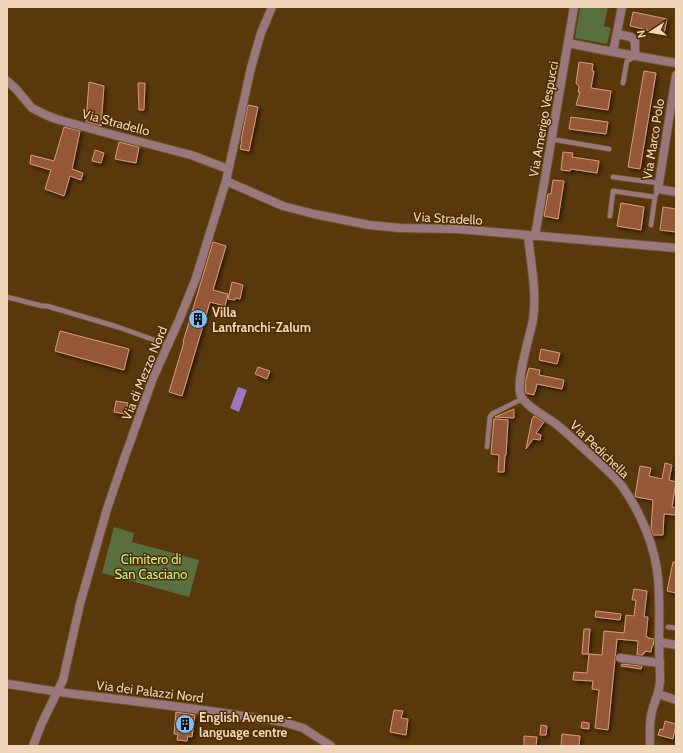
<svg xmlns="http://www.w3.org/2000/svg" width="683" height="753" font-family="Cabin,sans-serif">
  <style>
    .green { fill: #5a6f3f }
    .water { fill: #9e77c0 }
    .building { fill: #945838; stroke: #db9a78; filter: url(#shadow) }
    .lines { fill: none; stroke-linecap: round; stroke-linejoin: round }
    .service-casing { stroke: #74542c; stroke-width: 6 }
    .minor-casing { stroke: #74542c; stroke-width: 10 }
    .service { stroke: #98787d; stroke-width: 4.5 }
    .minor { stroke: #98787d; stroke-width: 8 }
    .labels { text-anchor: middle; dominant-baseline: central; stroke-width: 3; stroke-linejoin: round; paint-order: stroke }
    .street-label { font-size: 13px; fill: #f0d6bb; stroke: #4e2d00 }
    .poi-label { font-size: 13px; font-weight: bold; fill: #f0d6bb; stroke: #4e2d00; text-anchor: start }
    .park-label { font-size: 13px; fill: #c6f389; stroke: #4e2d00 }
  </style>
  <defs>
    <filter id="shadow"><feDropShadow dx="2" dy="2" stdDeviation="2" flood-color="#0009"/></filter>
  </defs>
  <rect width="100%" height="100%" fill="#59380c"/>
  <!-- green -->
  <path class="green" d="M580,7H608L604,26L611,28L607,44L575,38Z
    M114,527L134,533L132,542L199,560L189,597L102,573Z"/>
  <!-- water -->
  <path class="water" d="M238,387L247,390L239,412L230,408Z"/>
  <!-- building -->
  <path class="building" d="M633,12L667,19L664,34L630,26Z
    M579,62L593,64L592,71H594L591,88L611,91L608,110L576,105L580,92H578L579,87L576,83Z
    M644,71L656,73L640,169L628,167Z
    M89,82L104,86L101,126L86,122Z
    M138,83H145L144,110H139Z
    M248,105L258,107L249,151L240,149L242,141H241Z
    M571,117L608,122L606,134L569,129Z
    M64,127L80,131L72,169L83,173L81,180L70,176L64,196L45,189L51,170L30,164L31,155L54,161Z
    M119,142L139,147L136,163L115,159Z
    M95,150L104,153L101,163L92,161Z
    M563,152L573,153L572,157L599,161L597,173L571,169L570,171L561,170Z
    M553,180L564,181L558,219L544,216L548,194H551Z
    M621,203L644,207L641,230L617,226Z
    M663,207L676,209V232L660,230Z
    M213,242L226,246L213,290L228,294L225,306L210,302L182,396L169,392L184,342H183Z
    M232,282L243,285L240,299L236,298L235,300L228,299Z
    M60,331L129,349L124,370L55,351Z
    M541,349L560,353L557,364L539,360Z
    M258,367L270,371L267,379L255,374Z
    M529,368L540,370L539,375L564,380L562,389L537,384L535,392H534V395L526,393L525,383Z
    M116,401L128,403L125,414L114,412Z
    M514,409V418L495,417Z
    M534,416L544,422L536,433L541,435L540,440L533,439L526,449L532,419Z
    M494,419L508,420L506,455H505L504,472H498L499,455L491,454Z
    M665,463L672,465L669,480L676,482L672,507L676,508V515L664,514L663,535H653L651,529L653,500L636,497L635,496L640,466L651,468L649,476L662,479Z
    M673,562H676V593L667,591Z
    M634,589L647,591L644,617H648L646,637H648V638L654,639L653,646H652L651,652L645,651V653H643V655H637L638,641L617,639L608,730L595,728L599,690L592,689L593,681L573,680L574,672L587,673L589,654L602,655L604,631L624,633L626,615L634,616L636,600H632Z
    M596,611L621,614L620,620L595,617Z
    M584,629H590L588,654H582Z
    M622,664L642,666L641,669L621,666Z
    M394,710L403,711L401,718L408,719L406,735L390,732Z
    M176,712L195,715L192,737L188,736L187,741L177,740L178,734H174Z
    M665,721L676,724L673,739L658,735L660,729L663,730Z
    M582,722L589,723V729L581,728Z
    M541,725L547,726L546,735H540Z
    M562,734L580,736L579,746H561Z
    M524,736L537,737L536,746H524Z"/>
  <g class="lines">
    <!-- service casing -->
    <g class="service-casing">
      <path id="service" d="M623,83L627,61L634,57
        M551,139L609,149
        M613,177L658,183
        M610,216L613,191L655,197
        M651,225L655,197L658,189
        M7,297L42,306H47L118,327L168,345
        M487,447L490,417L492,414L522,399
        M668,627L676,628"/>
    </g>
    <!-- minor casing -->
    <g class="minor-casing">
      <path id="minor" d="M617,34L631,37L635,41V56
        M568,43L613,52L622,7
        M613,52L676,63
        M676,75L658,189L676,192
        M7,81L16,89L32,108L46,115L56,119L114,135L191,155L228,169
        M226,181L283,206L314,214L369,225L400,228L458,229L676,248
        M528,236C531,264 537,292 533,320C530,335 515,383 521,396C525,406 547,417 556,424C565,431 573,439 581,446C594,458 612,473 622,486C641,513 655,546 658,578C660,598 659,619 659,639C659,653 660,667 660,681C659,694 655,700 652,711C649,722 650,735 650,746
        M535,236L574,7
        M659,642L676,645
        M620,658L660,663
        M7,684C29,687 51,691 74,694C144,702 214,711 283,722L303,728L331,746
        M658,694L676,700
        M33,746L41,725L63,680L80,604L107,509L123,462L153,378L180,318L196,278L226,181L251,68L261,33L272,7"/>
    </g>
    <!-- service -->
    <use href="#service" class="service"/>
    <!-- minor -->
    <use href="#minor" class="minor"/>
  </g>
  <!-- icons -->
  <defs>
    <g id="building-disc" transform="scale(1)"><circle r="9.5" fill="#7ebdf9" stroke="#4e2d00"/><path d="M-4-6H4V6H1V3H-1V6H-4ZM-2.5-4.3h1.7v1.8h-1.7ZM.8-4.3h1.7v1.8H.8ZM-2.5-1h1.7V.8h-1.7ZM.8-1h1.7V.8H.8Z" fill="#111"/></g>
  </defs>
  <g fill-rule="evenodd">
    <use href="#building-disc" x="198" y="319"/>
    <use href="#building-disc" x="185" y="724"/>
  </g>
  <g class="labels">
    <!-- street labels -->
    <g class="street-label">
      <text transform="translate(543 119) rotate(-80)">Via Amerigo Vespucci</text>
      <text transform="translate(116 122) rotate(15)">Via Stradello</text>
      <text transform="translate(653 139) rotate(-81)">Via Marco Polo</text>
      <text transform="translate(448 218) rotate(3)">Via Stradello</text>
      <text transform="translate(144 373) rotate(-68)">Via di Mezzo Nord</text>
      <text transform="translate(600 449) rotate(44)">Via Pedichella</text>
      <text transform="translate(150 691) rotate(7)">Via dei Palazzi Nord</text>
    </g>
    <!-- poi labels -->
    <g class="poi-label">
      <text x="212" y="312">Villa<tspan x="212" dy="15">Lanfranchi-Zalum</tspan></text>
      <text x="199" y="717">English Avenue -<tspan x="199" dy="15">language centre</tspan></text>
    </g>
    <!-- park labels -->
    <g class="park-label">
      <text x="151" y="559">Cimitero di<tspan x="151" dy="15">San Casciano</tspan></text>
    </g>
  </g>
  <!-- border -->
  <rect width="683" height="753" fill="none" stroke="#f0d6bb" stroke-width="16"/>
  <!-- north arrow -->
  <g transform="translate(651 32) rotate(258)" stroke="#4e2d00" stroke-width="3" paint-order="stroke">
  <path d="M0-3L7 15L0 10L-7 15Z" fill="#f0d6bb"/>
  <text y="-6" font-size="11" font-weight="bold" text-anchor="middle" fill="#f0d6bb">N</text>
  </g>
</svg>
